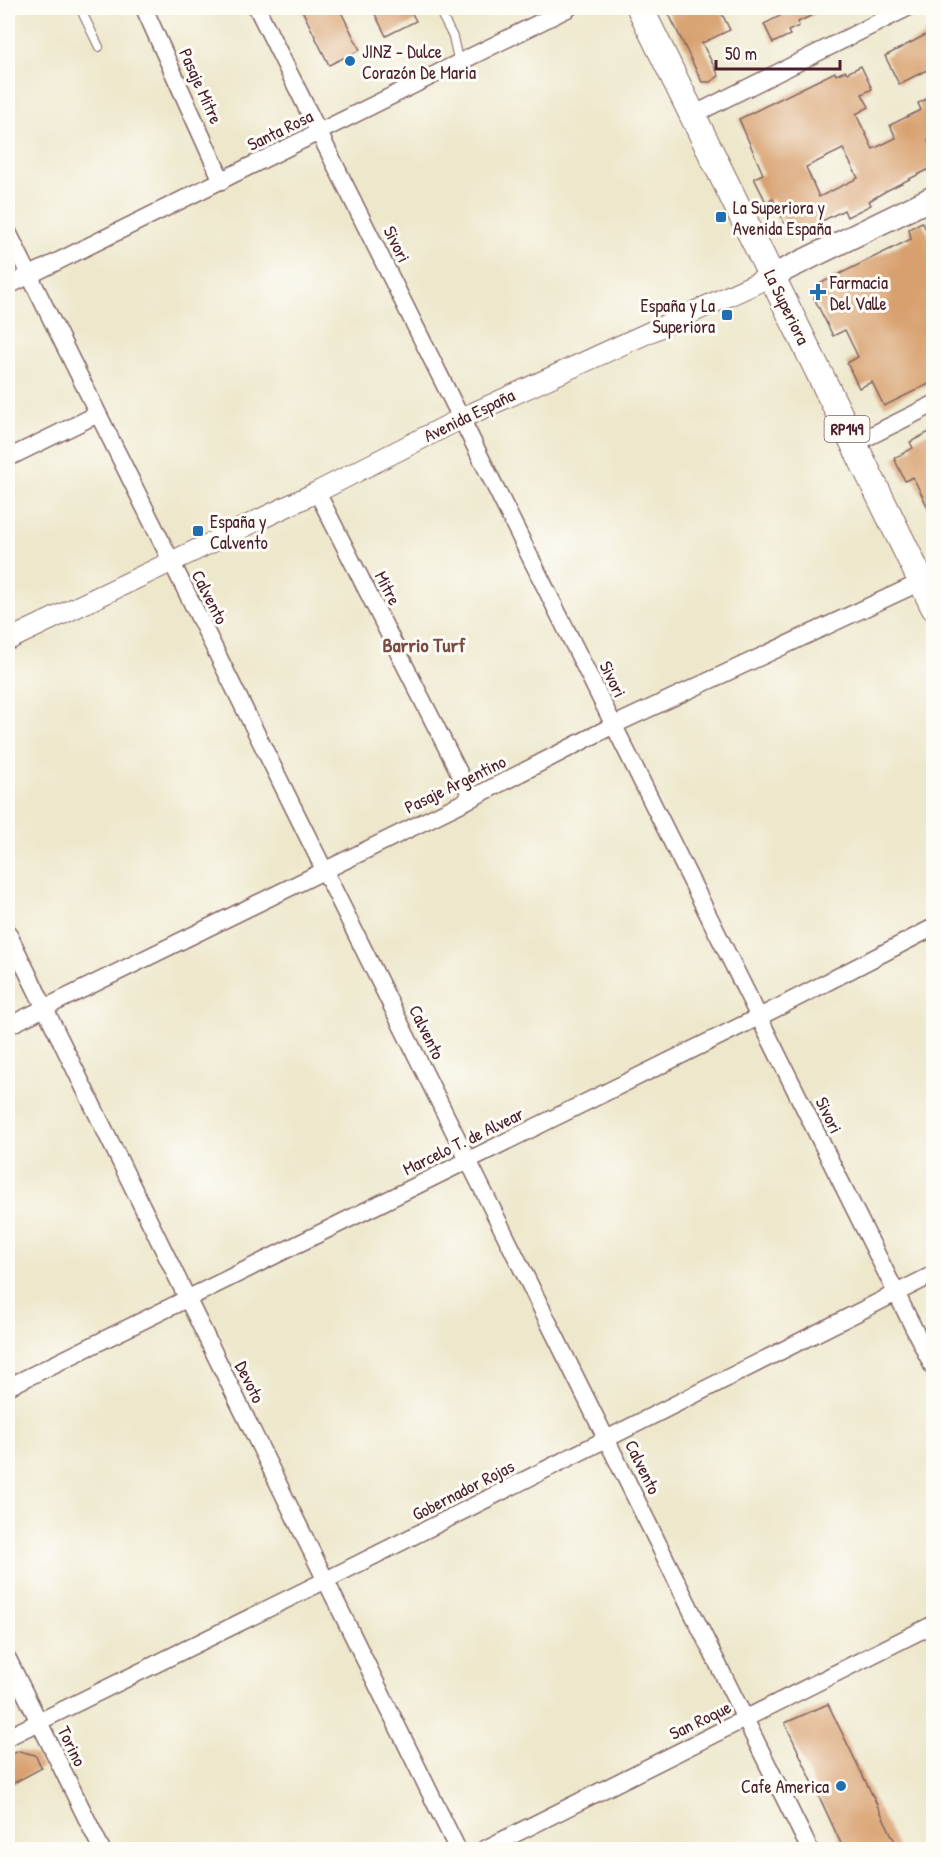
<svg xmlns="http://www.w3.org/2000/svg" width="941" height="1857" font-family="'Patrick Hand',sans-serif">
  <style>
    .building { fill: #d8a06e; fill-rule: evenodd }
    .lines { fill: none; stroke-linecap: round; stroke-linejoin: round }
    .service-casing { stroke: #836563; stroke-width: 10 }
    .minor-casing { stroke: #836563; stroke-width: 19 }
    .tertiary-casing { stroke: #836563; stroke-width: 22 }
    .secondary-casing { stroke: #836563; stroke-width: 25 }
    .primary-casing { stroke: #836563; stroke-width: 28 }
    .service { stroke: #fff; stroke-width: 8 }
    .minor { stroke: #fff; stroke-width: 16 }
    .tertiary { stroke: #fff; stroke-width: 20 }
    .secondary { stroke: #fff; stroke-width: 22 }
    .primary { stroke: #fff; stroke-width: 26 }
    .poi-dot { fill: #1f6fb2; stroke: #fdfcf7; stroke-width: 2 }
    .labels { text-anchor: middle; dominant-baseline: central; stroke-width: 6; stroke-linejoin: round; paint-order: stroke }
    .shield { fill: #fdfcf7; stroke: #806168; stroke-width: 1.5 }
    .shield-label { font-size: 16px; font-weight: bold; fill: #4a1f2b }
    .poi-label { font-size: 18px; fill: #4a1f2b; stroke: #fdfcf7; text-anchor: start }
    .street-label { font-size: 18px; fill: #4a1f2b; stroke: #fdfcf7 }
    .neighbourhood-label { font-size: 20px; font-weight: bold; fill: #7c4c42; stroke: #fdfcf7 }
  </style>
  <rect width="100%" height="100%" fill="#fdfcf7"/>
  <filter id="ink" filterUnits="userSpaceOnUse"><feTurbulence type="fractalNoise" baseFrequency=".0167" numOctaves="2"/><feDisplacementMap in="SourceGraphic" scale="12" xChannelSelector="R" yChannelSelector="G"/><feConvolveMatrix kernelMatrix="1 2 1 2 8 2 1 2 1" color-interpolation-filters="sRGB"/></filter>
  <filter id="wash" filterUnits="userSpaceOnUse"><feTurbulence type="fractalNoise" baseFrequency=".008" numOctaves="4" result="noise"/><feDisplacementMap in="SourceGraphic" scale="24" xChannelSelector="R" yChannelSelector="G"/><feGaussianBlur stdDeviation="1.35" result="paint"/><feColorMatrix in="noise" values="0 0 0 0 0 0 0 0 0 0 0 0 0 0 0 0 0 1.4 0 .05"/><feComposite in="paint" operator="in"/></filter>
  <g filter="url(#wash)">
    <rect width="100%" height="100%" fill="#ede7cb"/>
    <g id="blocks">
      <!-- building -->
      <path class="building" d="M301,8H339L360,50L329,65Z
        M372,8H409L416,21L386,36Z
        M666,8H719L730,30L702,43L719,76L710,82H702Z
        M776,8H827L798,22L799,26L788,31L790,35L773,43L764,24L780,16Z
        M933,31V67L899,84L885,56Z
        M861,66L872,89L862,94L869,107L856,114L873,149L896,138L890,125L921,110L918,103L933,96V138L928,141L933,152V167L886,191L869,201L871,205L847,217L844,210L794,235L777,229L785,225L773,199L766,202L754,178L763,174L739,119L835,72L836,75L845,71L847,73ZM843,149L858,178L819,197L806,167Z
        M922,222L933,242V382L884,406L872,382L859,388L847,363L858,357L845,330L833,336L814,298L819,284L911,239L909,229Z
        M933,430V518L913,477L905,481L894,458L913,448L910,442Z
        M828,1704L899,1850H844L785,1723Z
        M19,1751L35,1755L42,1768L8,1786V1756Z"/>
    </g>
  </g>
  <g filter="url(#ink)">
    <use href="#blocks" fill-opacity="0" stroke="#836563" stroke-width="1.5"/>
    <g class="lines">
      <!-- service casing -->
      <g class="service-casing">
        <path id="service" d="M80,8L99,47
          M438,8L453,37L459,64"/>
      </g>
      <!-- minor casing -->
      <g class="minor-casing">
        <path id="minor" d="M144,8L222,181
          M257,8L934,1369
          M693,115L907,8
          M8,232L810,1850
          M8,286L569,8
          M854,444L934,404
          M8,458L98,414
          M317,492L472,798
          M8,933L458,1850
          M8,1026L472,798L614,725L921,582
          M8,1387L779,1007L934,927
          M8,1659L102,1850
          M8,1737L326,1580L934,1274
          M483,1850L934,1624"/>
      </g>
      <!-- tertiary casing -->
      <g class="tertiary-casing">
        <path id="tertiary" d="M8,640L317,492L462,418L772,276"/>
      </g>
      <!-- secondary casing -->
      <g class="secondary-casing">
        <path id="secondary" d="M772,276L934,197"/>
      </g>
      <!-- primary casing -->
      <g class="primary-casing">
        <path id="primary" d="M640,8L934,607"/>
      </g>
      <!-- service -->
      <use href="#service" class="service"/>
      <!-- minor -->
      <use href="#minor" class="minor"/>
      <!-- tertiary -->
      <use href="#tertiary" class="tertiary"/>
      <!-- secondary -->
      <use href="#secondary" class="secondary"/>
      <!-- primary -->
      <use href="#primary" class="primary"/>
    </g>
  </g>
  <!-- markers -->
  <g class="poi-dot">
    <circle cx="350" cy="61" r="6"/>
    <rect x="715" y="211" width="12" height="12" rx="3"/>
    <path d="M815 283h6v6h6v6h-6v6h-6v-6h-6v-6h6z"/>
    <rect x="721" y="309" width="12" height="12" rx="3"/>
    <rect x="192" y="525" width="12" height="12" rx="3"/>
    <circle cx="841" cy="1786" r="6"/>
  </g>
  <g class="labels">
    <!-- shield labels -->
    <rect class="shield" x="824.5" y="416" width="45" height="26" rx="4.5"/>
    <g class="shield-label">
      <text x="847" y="429">RP149</text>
    </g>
    <!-- poi labels -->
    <g class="poi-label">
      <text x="362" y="51">JINZ - Dulce<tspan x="362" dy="21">Corazón De Maria</tspan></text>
      <text x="733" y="207">La Superiora y<tspan x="733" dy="21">Avenida España</tspan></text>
      <text x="830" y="282">Farmacia<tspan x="830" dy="21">Del Valle</tspan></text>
      <text x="715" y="305" text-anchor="end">España y La<tspan x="715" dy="21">Superiora</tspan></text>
      <text x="210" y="521">España y<tspan x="210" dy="21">Calvento</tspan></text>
      <text x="829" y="1786" text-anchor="end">Cafe America</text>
    </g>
    <!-- street labels -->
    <g class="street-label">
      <text transform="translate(201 86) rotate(66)">Pasaje Mitre</text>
      <text transform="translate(280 130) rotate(-26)">Santa Rosa</text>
      <text transform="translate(397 244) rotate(64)">Sivori</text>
      <text transform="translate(787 307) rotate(64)">La Superiora</text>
      <text transform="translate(469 415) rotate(-26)">Avenida España</text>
      <text transform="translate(388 588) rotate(63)">Mitre</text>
      <text transform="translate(210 597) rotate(63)">Calvento</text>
      <text transform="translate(613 679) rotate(64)">Sivori</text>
      <text transform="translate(455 784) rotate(-26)">Pasaje Argentino</text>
      <text transform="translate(427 1032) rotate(64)">Calvento</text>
      <text transform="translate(829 1115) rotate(64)">Sivori</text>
      <text transform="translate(463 1141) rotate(-26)">Marcelo T. de Alvear</text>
      <text transform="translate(250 1382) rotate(64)">Devoto</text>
      <text transform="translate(643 1467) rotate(64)">Calvento</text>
      <text transform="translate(463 1490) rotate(-27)">Gobernador Rojas</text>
      <text transform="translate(700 1720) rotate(-26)">San Roque</text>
      <text transform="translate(72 1746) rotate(64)">Torino</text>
    </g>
    <!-- neighbourhood labels -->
    <g class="neighbourhood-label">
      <text x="424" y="644">Barrio Turf</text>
    </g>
  </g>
  <!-- margin -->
  <rect width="941" height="1857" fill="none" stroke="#fdfcf7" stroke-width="30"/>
  <!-- scale -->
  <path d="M716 60v9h124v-9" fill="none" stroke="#4a1f2b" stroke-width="3"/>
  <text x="725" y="60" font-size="18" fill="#4a1f2b" stroke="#fdfcf7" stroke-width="4.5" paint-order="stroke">50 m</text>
</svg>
